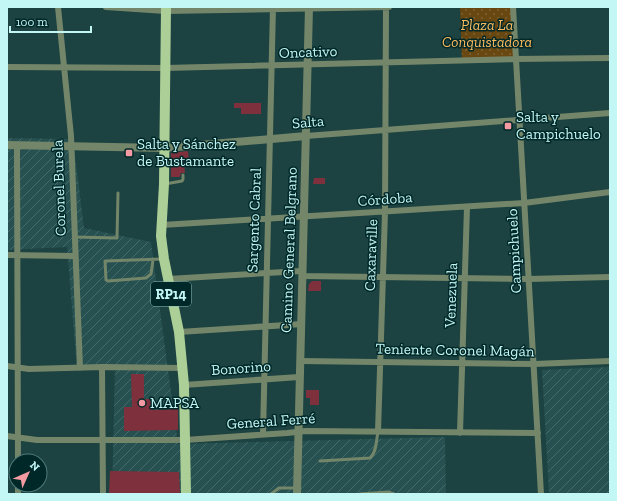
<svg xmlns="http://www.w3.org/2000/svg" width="617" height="501" font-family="'Zilla Slab',serif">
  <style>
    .industrial { fill: url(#industrial-furrows) }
    .green { fill: url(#green-dots) }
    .building { fill: #7e313c }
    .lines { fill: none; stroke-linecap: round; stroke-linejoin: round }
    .service { stroke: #74866a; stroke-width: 3 }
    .minor { stroke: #74866a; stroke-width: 6 }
    .tertiary { stroke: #74866a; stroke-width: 8 }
    .primary { stroke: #accf97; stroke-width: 10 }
    .poi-dot { fill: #f49aa2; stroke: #002828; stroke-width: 1.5 }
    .labels { text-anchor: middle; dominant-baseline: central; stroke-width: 3; stroke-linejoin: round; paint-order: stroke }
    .shield { fill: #002828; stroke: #88b9b8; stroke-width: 1 }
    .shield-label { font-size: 14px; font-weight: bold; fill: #c2f7f5 }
    .park-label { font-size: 15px; font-style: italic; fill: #fbbc61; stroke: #002828 }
    .street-label { font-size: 15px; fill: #c2f7f5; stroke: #002828 }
    .poi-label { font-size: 15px; fill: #c2f7f5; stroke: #002828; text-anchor: start }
  </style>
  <defs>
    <pattern id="industrial-furrows" width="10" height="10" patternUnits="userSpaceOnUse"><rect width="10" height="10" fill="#265150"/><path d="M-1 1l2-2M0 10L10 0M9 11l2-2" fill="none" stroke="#446b6a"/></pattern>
    <pattern id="green-dots" width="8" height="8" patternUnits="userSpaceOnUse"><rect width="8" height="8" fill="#694711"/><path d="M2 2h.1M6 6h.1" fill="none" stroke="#7d6234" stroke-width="1.8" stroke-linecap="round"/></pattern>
  </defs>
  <rect width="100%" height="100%" fill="#1c4241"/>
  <!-- industrial -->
  <path class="industrial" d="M7,138L73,139L84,228L151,242L178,444L445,437L446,494H112L115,365L77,370L67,247L7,250Z
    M610,367V494H549L542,370Z"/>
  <!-- green -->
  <path class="green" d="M460,7H513L515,59L462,61Z"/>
  <!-- building -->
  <path class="building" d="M234,103H261V114H241V108H234Z
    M188,151L189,161H184L185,173H181L180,177H171V153Z
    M314,178H325V184H313Z
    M312,281H321V291H308L309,284Z
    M131,374H144V399H152V410L178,409V430L124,431V407H132Z
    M306,390H319V405H310V398H306Z
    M110,471L179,472L180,494H109Z"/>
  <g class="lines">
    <!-- service -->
    <path class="service" d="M165,184L182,181L183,179V175
      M74,237L117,238L118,193
      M153,260L151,274L146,278L108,281L106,280L105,261L162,259
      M320,461L370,458C377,452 376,440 378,432
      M271,494L279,488H296
      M360,494L388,492L394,494"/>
    <!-- minor -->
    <path class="minor" d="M58,7L71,136L80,368
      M106,7L165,11L389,7
      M513,7L541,494
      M7,67L165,68L515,59L610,58
      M306,136L610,113
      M17,145L18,461
      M162,225L524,203L610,192
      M7,255L75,256
      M302,276L528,279L610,277
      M168,279L302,271
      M179,332L302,324
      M300,361L534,364L610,361
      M7,366L29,369L102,367L183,368
      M102,367L103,494
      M184,385L299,377
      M378,432L385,212L386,7
      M460,433L467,207
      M263,434L273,7
      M7,436L37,440H185L287,433L306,431L538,433
      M18,485V494"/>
    <!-- tertiary -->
    <path class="tertiary" d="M7,145L164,148L306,136
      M297,494L309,7"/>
    <!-- primary -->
    <path class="primary" d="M166,7L164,184L161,236L164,259L179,332L184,385L186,494"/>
  </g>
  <!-- markers -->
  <g class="poi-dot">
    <rect x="504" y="122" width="8" height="8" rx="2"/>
    <rect x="125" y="149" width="8" height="8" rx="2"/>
    <circle cx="142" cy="403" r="4"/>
  </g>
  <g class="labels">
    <!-- shield labels -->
    <rect class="shield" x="151" y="282" width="40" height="24" rx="3"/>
    <g class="shield-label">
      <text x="171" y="294">RP14</text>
    </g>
    <!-- park labels -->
    <g class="park-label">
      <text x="487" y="25">Plaza La<tspan x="487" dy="17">Conquistadora</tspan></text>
    </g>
    <!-- street labels -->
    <g class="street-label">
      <text transform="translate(308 52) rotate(-2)">Oncativo</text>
      <text transform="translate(308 122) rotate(-5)">Salta</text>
      <text transform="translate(59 188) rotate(-92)">Coronel Burela</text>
      <text transform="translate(385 199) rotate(-4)">Córdoba</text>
      <text transform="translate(254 220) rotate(-88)">Sargento Cabral</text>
      <text transform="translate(289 250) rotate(-88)">Camino General Belgrano</text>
      <text transform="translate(514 251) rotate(-93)">Campichuelo</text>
      <text transform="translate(371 255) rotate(-88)">Caxaraville</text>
      <text transform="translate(451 295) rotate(-88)">Venezuela</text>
      <text transform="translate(455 350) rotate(1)">Teniente Coronel Magán</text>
      <text transform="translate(241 368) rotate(-4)">Bonorino</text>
      <text transform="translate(271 421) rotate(-4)">General Ferré</text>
    </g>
    <!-- poi labels -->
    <g class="poi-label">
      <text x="516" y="117">Salta y<tspan x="516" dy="17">Campichuelo</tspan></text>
      <text x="137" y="144">Salta y Sánchez<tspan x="137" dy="17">de Bustamante</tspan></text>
      <text x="150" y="403">MAPSA</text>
    </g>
  </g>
  <!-- border -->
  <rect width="617" height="501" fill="none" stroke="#c2f7f5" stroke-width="16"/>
  <!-- north arrow -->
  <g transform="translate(28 473) rotate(45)"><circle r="19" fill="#002828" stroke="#4e7b7a"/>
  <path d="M0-3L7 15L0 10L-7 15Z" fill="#f49aa2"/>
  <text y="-6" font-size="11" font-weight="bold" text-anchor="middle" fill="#c2f7f5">N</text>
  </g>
  <!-- scale -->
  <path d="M10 26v6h81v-6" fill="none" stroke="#c2f7f5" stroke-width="2"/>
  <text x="16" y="26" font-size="12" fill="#c2f7f5" stroke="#002828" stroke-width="3" paint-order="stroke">100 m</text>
</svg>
